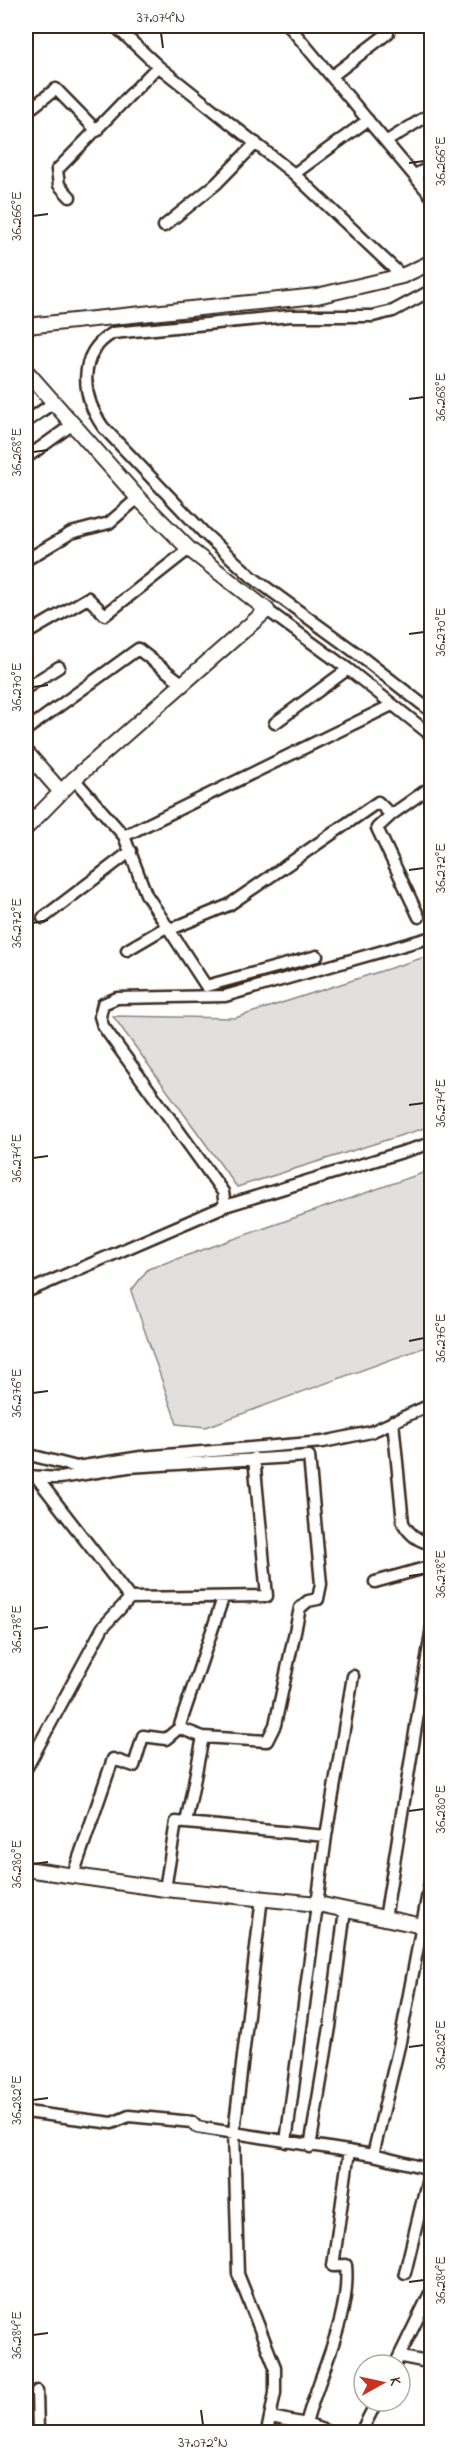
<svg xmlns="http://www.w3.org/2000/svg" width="457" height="2458" font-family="'Indie Flower',sans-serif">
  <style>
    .green { fill: #e2e0de; stroke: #8e857e; stroke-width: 1.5 }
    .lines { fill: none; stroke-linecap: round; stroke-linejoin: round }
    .street-casing { stroke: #3b2a1e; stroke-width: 15 }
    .secondary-casing { stroke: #3b2a1e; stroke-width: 18 }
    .street { stroke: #fff; stroke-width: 10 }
    .secondary { stroke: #fff; stroke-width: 14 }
    .ticks { fill: none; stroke: #3b2a1e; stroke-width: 2 }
    .neatline { fill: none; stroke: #3b2a1e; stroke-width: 2 }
    .ticks-label { font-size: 15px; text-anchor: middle; fill: #3b2a1e }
  </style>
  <rect width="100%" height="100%" fill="#fff"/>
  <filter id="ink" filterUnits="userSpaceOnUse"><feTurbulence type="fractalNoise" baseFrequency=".0167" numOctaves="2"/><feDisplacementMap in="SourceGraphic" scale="12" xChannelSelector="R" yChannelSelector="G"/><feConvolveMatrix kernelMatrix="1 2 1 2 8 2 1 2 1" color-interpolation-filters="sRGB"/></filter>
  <g filter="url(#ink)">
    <!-- green -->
    <path class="green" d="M431,955V1126L237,1187L113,1016L235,1018Z
      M431,1170V1345L206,1427L177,1424L131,1291L148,1269Z"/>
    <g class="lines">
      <!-- street casing -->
      <g class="street-casing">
        <path id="street" d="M115,26L158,66L294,174L402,276
          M289,26L432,197
          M332,76L388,33
          M26,112L56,89L97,131
          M387,141L432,113
          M294,174L368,120
          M415,175L432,166
          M70,197L59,185L57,170L158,66
          M164,226L216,184L256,143
          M432,290L393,311L373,316H290L113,333C76,354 82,397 103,427L205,534L252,577L355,652L432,712
          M26,422L53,403
          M26,458L73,424
          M26,560L71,533L109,523L138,498
          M267,610L348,669L432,736
          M26,634L88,598L105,615L189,549
          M26,688L59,667
          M275,723L348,669
          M26,730L138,649L183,684
          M74,779L124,836L146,894L206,986L317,956
          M391,815L377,828L419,917
          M124,836L392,705
          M43,918L131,851
          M171,929L229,905L378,802L391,815L432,786
          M127,950L168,926
          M225,1206L432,1143
          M26,1292L225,1206L223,1192L103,1026L100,1016L103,1004L117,998L225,996L432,937
          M393,1421L403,1523C410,1535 418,1541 432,1544
          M26,1454L77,1467L141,1457L323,1442L371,1432L432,1404
          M26,1476L60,1478L128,1467L309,1456L321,1584L318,1599L308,1601L300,1608L275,1725L267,1741L203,1737L186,1823L176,1822L165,1889
          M37,1478L130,1598
          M375,1582L432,1566
          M179,1728L203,1737
          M26,1769L103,1627L130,1598L267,1596L254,1458
          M186,1823L326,1836
          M73,1875L113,1759L134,1766L143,1736L166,1739L179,1728L223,1598
          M262,1897L234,2132L238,2274L275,2367V2393L267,2432
          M385,1919L432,1627
          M26,2112L112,2123L129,2116L192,2122L197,2127L373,2155L430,2169
          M286,2142L326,1836L353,1676
          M310,2147L330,2027L345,1910
          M373,2155L400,2042L432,1872
          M405,2273L432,2161
          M402,2357L432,2363
          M395,2365L432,2289
          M37,2391L38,2432
          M271,2417L306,2424
          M329,2432L306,2424C319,2374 351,2316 346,2265L333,2266L349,2151
          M361,2432L377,2401"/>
      </g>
      <!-- secondary casing -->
      <g class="secondary-casing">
        <path id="secondary" d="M26,326L317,296L402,276L432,262
          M26,371L138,498L189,549L267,610L74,779L26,828
          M26,752L61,792
          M26,1869L165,1889L318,1904L432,1928"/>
      </g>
      <!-- street -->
      <use href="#street" class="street"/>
      <!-- secondary -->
      <use href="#secondary" class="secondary"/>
    </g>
  </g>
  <!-- ticks -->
  <path class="ticks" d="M161,33L163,48M409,163L424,161M33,216L48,214M409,399L424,397M33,452L48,450M409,634L424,632M33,687L48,685M409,870L424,868M33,923L48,920M409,1105L424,1103M33,1158L48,1156M409,1341L424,1338M33,1393L48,1391M409,1576L424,1574M33,1629L48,1627M409,1811L424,1809M33,1864L48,1862M409,2047L424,2045M33,2100L48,2098M409,2282L424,2280M33,2335L48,2333M201,2410L203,2425"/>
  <!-- margin -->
  <rect width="457" height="2458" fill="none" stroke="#fff" stroke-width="66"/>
  <!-- north arrow -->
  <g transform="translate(382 2383) rotate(82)"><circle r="28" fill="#ffffff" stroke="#b1aaa5" stroke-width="1.5"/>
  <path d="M0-4.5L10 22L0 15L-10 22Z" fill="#c8321e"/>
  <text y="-9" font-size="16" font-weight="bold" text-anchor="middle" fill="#3b2a1e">K</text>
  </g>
  <rect x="33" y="33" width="391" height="2392" class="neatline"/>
  <g class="ticks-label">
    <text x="161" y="22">37.074°N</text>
    <text transform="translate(440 161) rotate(-90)" y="5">36.266°E</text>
    <text transform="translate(16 216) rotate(-90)" y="5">36.266°E</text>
    <text transform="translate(440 397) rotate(-90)" y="5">36.268°E</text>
    <text transform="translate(16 452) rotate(-90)" y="5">36.268°E</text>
    <text transform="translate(440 632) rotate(-90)" y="5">36.270°E</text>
    <text transform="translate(16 687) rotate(-90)" y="5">36.270°E</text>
    <text transform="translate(440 868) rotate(-90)" y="5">36.272°E</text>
    <text transform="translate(16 923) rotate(-90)" y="5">36.272°E</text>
    <text transform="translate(440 1103) rotate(-90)" y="5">36.274°E</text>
    <text transform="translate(16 1158) rotate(-90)" y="5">36.274°E</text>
    <text transform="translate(440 1338) rotate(-90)" y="5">36.276°E</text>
    <text transform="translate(16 1393) rotate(-90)" y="5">36.276°E</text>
    <text transform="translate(440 1574) rotate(-90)" y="5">36.278°E</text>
    <text transform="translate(16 1629) rotate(-90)" y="5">36.278°E</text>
    <text transform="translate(440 1809) rotate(-90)" y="5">36.280°E</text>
    <text transform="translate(16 1864) rotate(-90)" y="5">36.280°E</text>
    <text transform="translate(440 2045) rotate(-90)" y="5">36.282°E</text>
    <text transform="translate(16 2100) rotate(-90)" y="5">36.282°E</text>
    <text transform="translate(440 2280) rotate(-90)" y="5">36.284°E</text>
    <text transform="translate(16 2335) rotate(-90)" y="5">36.284°E</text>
    <text x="203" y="2447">37.072°N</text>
  </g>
</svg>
